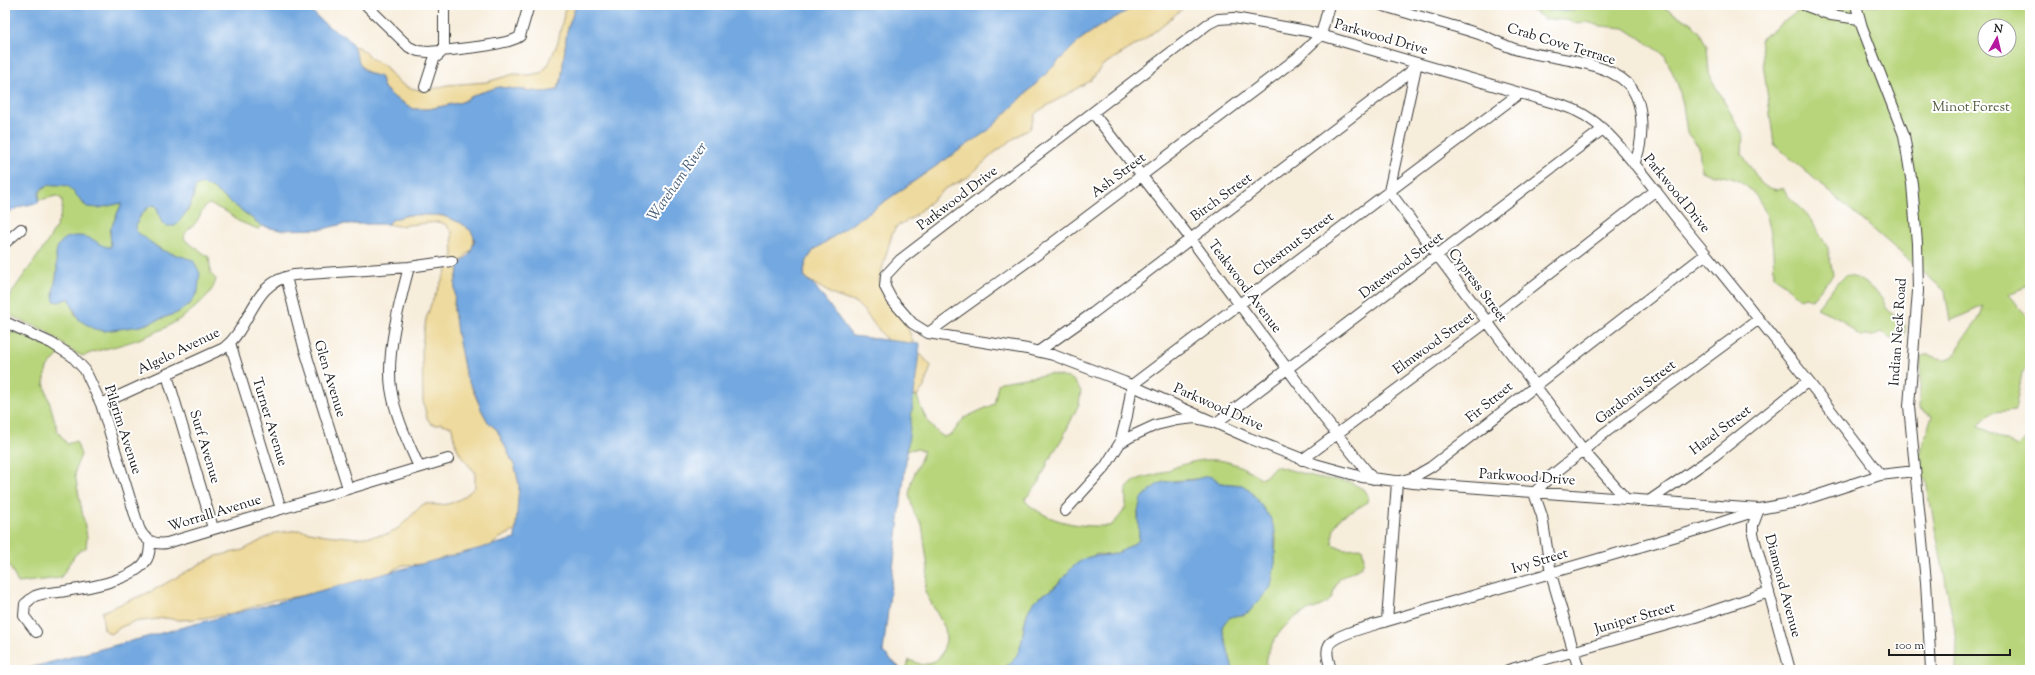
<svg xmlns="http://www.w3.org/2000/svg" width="2035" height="675" font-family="'Sorts Mill Goudy',serif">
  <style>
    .green { fill: #b8d57c; stroke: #6a784c; fill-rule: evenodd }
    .sand { fill: #eeda9e; stroke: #857b5d }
    .water { fill: #73a8e0; stroke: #48627e }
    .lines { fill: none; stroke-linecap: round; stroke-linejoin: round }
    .minor-casing { stroke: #3d3b39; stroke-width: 12 }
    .minor { stroke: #fff; stroke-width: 10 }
    .labels { text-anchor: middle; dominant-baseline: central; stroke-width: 4; stroke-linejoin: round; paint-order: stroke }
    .street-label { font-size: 14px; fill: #1c1c1c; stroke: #fff }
    .park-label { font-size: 14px; fill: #535d3e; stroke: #fff }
    .water-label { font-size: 15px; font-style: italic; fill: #435b74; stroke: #fff }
  </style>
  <rect width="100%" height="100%" fill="#fff"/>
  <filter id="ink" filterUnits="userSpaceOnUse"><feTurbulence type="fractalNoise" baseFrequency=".025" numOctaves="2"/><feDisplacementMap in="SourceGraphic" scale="8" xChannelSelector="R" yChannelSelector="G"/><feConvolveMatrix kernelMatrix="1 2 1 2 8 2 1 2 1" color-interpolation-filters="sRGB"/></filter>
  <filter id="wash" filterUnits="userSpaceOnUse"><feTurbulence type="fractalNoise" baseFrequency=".012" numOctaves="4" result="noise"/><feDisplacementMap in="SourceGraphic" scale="16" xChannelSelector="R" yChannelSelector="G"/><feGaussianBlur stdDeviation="0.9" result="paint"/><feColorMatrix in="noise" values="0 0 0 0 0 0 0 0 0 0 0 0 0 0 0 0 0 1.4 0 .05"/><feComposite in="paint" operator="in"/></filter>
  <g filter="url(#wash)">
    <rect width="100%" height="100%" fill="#f7eddb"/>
    <!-- green -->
    <path class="green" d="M1524,5H1538L1542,9L1573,10L1590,5L1626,7L1632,5H1651L1652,8L1659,5L1691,23L1699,31L1707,46L1709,72L1712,80L1743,135L1742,154L1761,183L1766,187L1777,190L1783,188L1789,197L1807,214L1828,248L1833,275L1812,299L1805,297L1800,299L1774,276C1773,239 1772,196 1734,179C1725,175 1709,176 1701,171L1699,147L1687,133L1683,104L1677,82L1664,54L1624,28L1601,26L1587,22L1578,24L1566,20L1545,19Z
      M1806,5H2030V285L2009,294L2030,321V364L2022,373L2015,410L1995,412L1977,425L2017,447L2030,434V670H1956L1957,641L1926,481L1916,464L1932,416L1919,409L1921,357C1928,350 1941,363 1950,358C1959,354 1958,347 1962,340C1970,329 1981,321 1983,306L1950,321L1945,291L1774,144L1760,40ZM1985,26H2009V50H1985Z
      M203,184L212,188L262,226L258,229L238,221L227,212L209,204C202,207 201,216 196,222C192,228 186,229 184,237L186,241L209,257L211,274L216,279C214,289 208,295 201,302C179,324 149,337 120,345C107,349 96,350 84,356C70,354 55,335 42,329C31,323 14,321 7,311C0,292 69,233 62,199L56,196L40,200C35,184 61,181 70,187C76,191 80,200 84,205L122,203L110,230L111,247H103L93,240L56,255L57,270L53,296L59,302L69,297L75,315L141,326L177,313L190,304L184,257C165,254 150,243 136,231C135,220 144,212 151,205L156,206L160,218L187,213L194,196L195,187Z
      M1846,275C1858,277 1875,288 1882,298C1884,302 1885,307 1888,310C1897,319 1909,317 1904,336L1898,335L1890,339L1885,334L1881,332L1872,336H1861L1856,333L1841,319L1817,308L1832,289Z
      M15,332L61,352L47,368L44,383L58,432L67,444L76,441L81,455L76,467L75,475L87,537L86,548C72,552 69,568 60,578L18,583L5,557V338L9,334Z
      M1050,374L1072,379L1081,391L1079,404L1063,437L1049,460L1039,483L1025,499L1026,502C1049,523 1079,527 1110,526C1116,521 1127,510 1126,502C1126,495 1124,491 1130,485C1139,476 1150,477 1161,473C1200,456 1224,453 1261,478L1265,477L1275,466L1320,478L1350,482L1365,490L1368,496L1367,502C1354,513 1341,510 1334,529C1333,533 1333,539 1332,544L1344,549L1362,548C1369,572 1354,568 1341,578C1333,584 1335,597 1328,602C1318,609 1306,610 1297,616C1285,624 1269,643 1267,658C1266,661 1267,666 1267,670H1233L1222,627C1228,616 1232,615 1244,615L1275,563L1276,537L1269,516L1242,485L1220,483L1213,477L1163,482L1138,511L1139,540C1130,546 1121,553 1110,555C1105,555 1099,553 1095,555C1076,563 1068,574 1054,587C1049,592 1040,595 1035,601C1015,622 1033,654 1000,670H906L909,660L923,665L935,661L941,656L946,641L945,628L925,592L928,568L922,524L914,513L909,495L911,482L924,451L917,449L906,450L902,393L917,396C922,413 929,428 944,437L952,434L964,418L994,404L998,384L1001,382Z"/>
    <!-- sand -->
    <path class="sand" d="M566,5H576L567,31L561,81L557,89L553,91L541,92L499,87L476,94L462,102L429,109H414L395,98L384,88L381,84L382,79C363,72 358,65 353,46L360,48L372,59L385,66L395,79L402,84L409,88L426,91L447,85L487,82L514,74L529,75L541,73L548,65L558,42Z
      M1137,5H1187L1144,40L1103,65L1091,80L1040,110L1035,114L1030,129L1020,134L994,153L968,177L945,189L913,217L896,227L892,234L879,280L881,293L906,323L916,349L931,366L924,387L917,396L902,393L893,348L864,311L856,303L833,295L805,278C802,267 808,258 814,250L990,129L1081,39L1097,28Z
      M414,214C437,215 459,215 474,234L473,248L462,260L455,283L454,310L465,373L482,411L488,422L497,430L505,446L515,467L521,492L543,524L512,532L500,538L487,549L424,564L403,565L378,578L318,593L274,600L233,613L196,619L179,620L165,618L133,622L121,627L110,634L104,629L102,612L152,591L202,563L217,556L243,550L275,533L300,530L325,535L357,538L389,534L400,527L422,505C428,502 432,505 438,505C453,505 464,498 475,487V472C460,456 455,449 452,427L440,423L437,425L431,424L427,418L423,401L422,345L426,319L431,304L453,256L452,232L445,224L438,222L397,226L387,224L394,219Z"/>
    <!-- water -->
    <path class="water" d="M5,5H307C313,13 321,21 329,27C334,31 341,33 346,37C361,50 353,74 380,76L384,88L395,98L414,109H429L462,102L476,94L499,87L541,92L553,91L557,89L561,81L567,31L576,5H1137L1097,28L1081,39L990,129L814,250C808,258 802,267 805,278L814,285L852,336L920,344L883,652L902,670H22L515,539L519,485L515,467L497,430L488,422L482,411L474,391L466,377L457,333L454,310L455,283L460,264L470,254L475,239L471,231L461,223L441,215H407L394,219L387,224H343L323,229L280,230L262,226L212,188L202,184L195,187C193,203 186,214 175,226H167L162,223L156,206L154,205C144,207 135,221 136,231L161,250L193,260L200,273L198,291L190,304L177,313L141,326L105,331L94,329L79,320L69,298L59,302L54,301C51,291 57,280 57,270C57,265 56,260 56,254C58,235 77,233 92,239C99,243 102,247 111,247L110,230L122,203L99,208L87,207L68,186C59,185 43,182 39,193C38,198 40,199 38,203L22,206L5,214Z
      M1538,5H1590C1578,10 1547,15 1538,5Z
      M1207,476L1213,477L1220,483L1242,485L1250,490L1271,519L1275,531V563L1271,587L1249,612C1236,619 1231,611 1222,627L1233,670H1000C1033,654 1015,622 1035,601C1040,595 1049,592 1055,587C1065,577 1072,564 1086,558C1094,555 1101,556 1110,555C1121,553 1130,546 1139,540L1138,511L1141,499L1155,486L1163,482L1193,480Z"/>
  </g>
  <g filter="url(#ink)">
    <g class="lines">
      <!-- minor casing -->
      <g class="minor-casing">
        <path id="minor" d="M366,5L409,47L418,51L428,52C442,51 513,45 520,36L529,5
          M1381,5C1412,15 1445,23 1476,33C1491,38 1504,46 1518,50C1551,59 1602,60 1627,83C1646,101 1644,143 1634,164
          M1804,5L1831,15L1859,19
          M1856,5L1862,27L1904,135L1912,184L1917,243L1918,291L1909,406L1926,582L1931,670
          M1417,63L1389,191L1588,456L1626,499
          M425,87L434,59L444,50V5
          M1093,113L1190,238L1324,418L1373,479
          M5,243L21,229
          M409,267C400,301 386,353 391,388C395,416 408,442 419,467
          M286,277L304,347L348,488
          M5,322L51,343L72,356L85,370L101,404L139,528C144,540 154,545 167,543L448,459
          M928,333L1038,254L1297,58L1321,35L1329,5
          M230,343L281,509
          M1039,351L1093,313L1409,73L1416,64
          M167,375L213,528
          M101,404L224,348C253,325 251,282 294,275L409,267L452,261
          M1120,443L1127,416L1132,385L1520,93
          M1302,460L1487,322L1656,190
          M1880,475L1797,502L1759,509L1413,483L1362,477L1315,464L1249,438L1124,382L1053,355L1027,349L928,333L912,323L892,300L885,287L886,275L900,260L1208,24L1218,19L1234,18L1307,31L1561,105C1579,110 1594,120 1607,133C1637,163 1660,198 1687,231C1753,311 1818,392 1880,475L1915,471
          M1649,501L1714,456L1808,381
          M1759,509L1753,525V534L1790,670
          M1065,511L1105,467L1120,443L1130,437L1156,425L1177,420L1195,418L1216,423L1603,129
          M1387,621L1397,482L1412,478L1431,467L1706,254
          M36,632L24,616L25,604C28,602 31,598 35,596C44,592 55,593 65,591C87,588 136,580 147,559C150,554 150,547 150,541
          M1331,670C1329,662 1325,652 1329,645C1334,634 1375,625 1387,621L1704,528L1756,511
          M1508,670L1695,617L1769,592
          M1579,670L1551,574L1542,516L1534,493L1551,476L1606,432L1759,319"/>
      </g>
      <!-- minor -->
      <use href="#minor" class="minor"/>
    </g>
  </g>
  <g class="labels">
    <!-- street labels -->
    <g class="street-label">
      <text transform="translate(1381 38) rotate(16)">Parkwood Drive</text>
      <text transform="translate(1561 45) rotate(17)">Crab Cove Terrace</text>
      <text transform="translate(1119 176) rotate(-37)">Ash Street</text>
      <text transform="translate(1676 194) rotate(51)">Parkwood Drive</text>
      <text transform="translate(1222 198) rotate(-36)">Birch Street</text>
      <text transform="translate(958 199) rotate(-37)">Parkwood Drive</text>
      <text transform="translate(1294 245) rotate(-37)">Chestnut Street</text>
      <text transform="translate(1402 266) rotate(-37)">Datewood Street</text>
      <text transform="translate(1477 286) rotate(53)">Cypress Street</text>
      <text transform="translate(1244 287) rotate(53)">Teakwood Avenue</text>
      <text transform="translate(1899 332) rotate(-86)">Indian Neck Road</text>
      <text transform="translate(1434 344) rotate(-36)">Elmwood Street</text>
      <text transform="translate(179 352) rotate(-26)">Algelo Avenue</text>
      <text transform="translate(329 379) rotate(73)">Glen Avenue</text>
      <text transform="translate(1636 393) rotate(-37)">Gardonia Street</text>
      <text transform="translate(1490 403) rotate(-39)">Fir Street</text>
      <text transform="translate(1218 408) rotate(24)">Parkwood Drive</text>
      <text transform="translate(269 422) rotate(73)">Turner Avenue</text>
      <text transform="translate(122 430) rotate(72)">Pilgrim Avenue</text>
      <text transform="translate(1721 431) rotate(-37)">Hazel Street</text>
      <text transform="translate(204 447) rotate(73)">Surf Avenue</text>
      <text transform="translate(1527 478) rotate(4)">Parkwood Drive</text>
      <text transform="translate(215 514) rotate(-17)">Worrall Avenue</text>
      <text transform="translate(1540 562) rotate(-17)">Ivy Street</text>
      <text transform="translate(1782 586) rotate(75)">Diamond Avenue</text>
      <text transform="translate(1635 619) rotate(-16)">Juniper Street</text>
    </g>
    <!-- park labels -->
    <g class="park-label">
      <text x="1971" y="108">Minot Forest</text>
    </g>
    <!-- water labels -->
    <g class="water-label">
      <text transform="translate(678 182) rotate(-55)">Wareham River</text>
    </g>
  </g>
  <!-- margin -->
  <rect width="2035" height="675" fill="none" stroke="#fff" stroke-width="20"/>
  <!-- north arrow -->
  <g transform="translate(1997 38) rotate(8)"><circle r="19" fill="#ffffff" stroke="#a4a4a4"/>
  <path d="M0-3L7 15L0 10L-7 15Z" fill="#b5179e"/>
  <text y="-6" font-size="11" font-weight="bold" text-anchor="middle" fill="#1c1c1c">N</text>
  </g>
  <!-- scale -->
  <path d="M1889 649v6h121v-6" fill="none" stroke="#1c1c1c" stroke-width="2"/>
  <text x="1895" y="649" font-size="12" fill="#1c1c1c" stroke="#ffffff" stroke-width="3" paint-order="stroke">100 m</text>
</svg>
